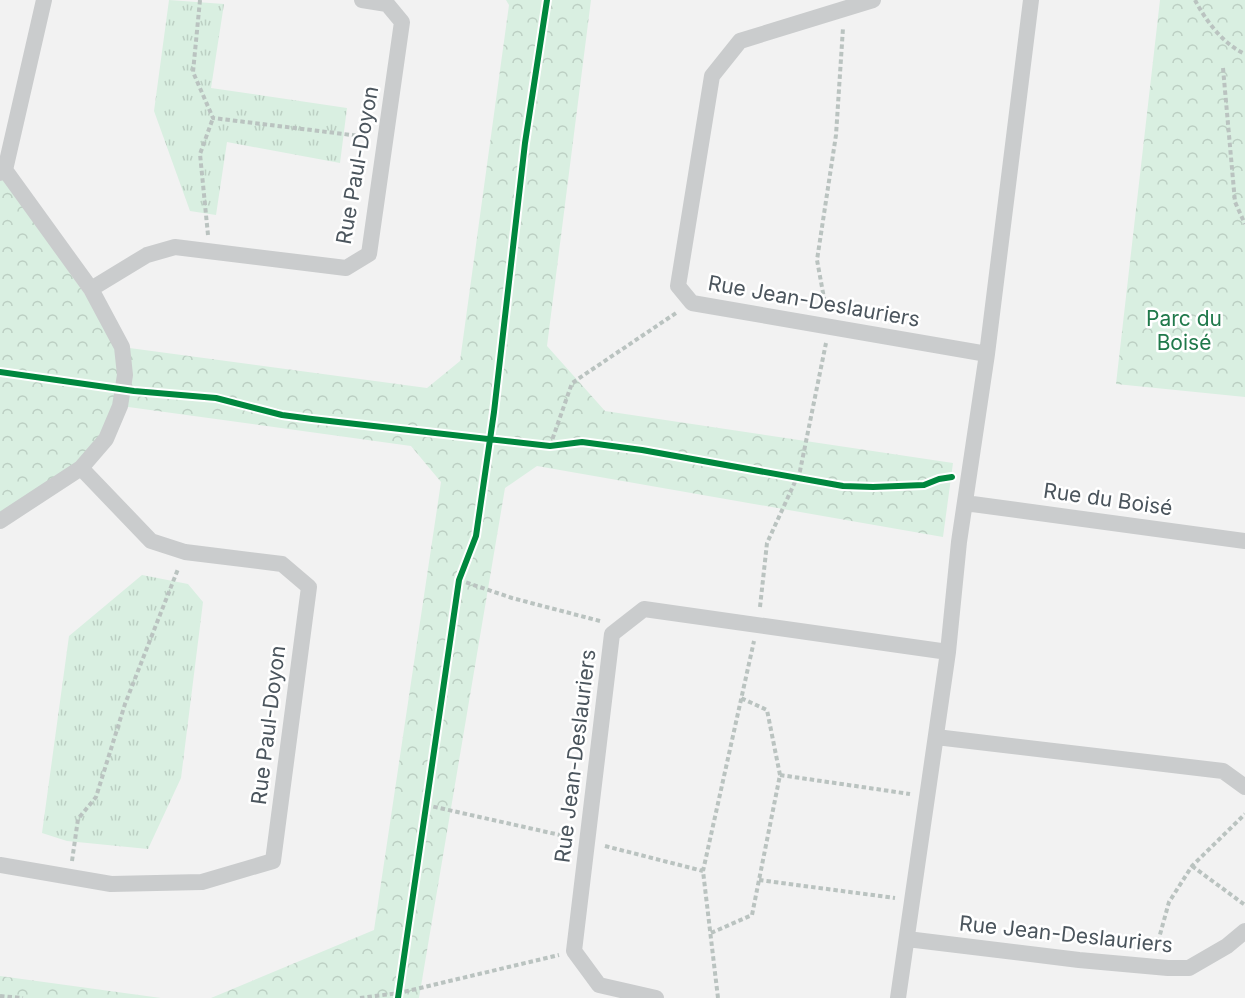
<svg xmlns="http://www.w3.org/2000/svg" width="1245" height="998" font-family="Inter,sans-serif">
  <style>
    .grass { fill: url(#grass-tufts) }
    .park { fill: url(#park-crowns) }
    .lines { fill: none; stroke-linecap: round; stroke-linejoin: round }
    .path { stroke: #bac3c0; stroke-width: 4; stroke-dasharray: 4.5 3; stroke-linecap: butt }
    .minor { stroke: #cacccd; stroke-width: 16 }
    .cycleway-casing { stroke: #fff; stroke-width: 10 }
    .cycleway { stroke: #00873e; stroke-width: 6 }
    .labels { text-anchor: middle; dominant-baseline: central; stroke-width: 5; stroke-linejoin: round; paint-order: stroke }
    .street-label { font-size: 21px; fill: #4b555d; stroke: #fff }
    .park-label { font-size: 21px; fill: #20794b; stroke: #fff }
  </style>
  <defs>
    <pattern id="grass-tufts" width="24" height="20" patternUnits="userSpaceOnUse" patternTransform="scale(1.5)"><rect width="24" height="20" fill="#d9efe1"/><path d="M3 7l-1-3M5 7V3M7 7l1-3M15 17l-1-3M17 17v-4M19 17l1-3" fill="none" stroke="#bccfc3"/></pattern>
    <pattern id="park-crowns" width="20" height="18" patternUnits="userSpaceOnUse" patternTransform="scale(1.5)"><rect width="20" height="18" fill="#d9efe1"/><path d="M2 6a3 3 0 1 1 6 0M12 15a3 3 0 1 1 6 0" fill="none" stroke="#bccfc3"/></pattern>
  </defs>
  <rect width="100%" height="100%" fill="#f2f2f2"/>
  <!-- grass -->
  <path class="grass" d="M169,0L224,4L211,88L347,108L340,163L227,142L216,215L190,211L154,111Z
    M142,575L188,584L203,602L181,778L148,849L67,841L42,833L69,636Z"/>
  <!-- park -->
  <path class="park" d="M506,0H591L547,346L605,411L953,463L943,537L537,466L505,488L419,998H211L374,930L441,482L411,446L121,406L106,439L0,521V173L122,347L427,388L460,361L509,5Z
    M1160,0H1245V397L1116,384Z
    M0,976L161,998H0Z"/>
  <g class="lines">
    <!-- path -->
    <path class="path" d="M200,0L193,72L213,118L368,137
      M1195,0C1206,21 1223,44 1245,54
      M1223,68L1235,202L1245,224
      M208,235L200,154L213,118
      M826,309L817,260L836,135L843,28
      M550,446L572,383L676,313
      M459,580L512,598L600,621
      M760,607L767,543L800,471L826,343
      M780,775L910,794
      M426,805L569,837
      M605,846L703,871
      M72,861L78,819L96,797L125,704L178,569
      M1192,866L1245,905
      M759,880L895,898
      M711,933L752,915L780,775L767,710L741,698
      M1156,949L1169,902L1192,866L1245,814
      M0,996L23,998
      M360,998L399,993L559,955
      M718,998L703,871L754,641"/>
    <!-- minor -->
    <path class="minor" d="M873,0L740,41L712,76L678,286L692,303L987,354
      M0,173L5,170L44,0
      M91,289L147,255L175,247L346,268L369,254L402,22L387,4L362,0
      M965,503L1245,541
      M0,521L81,468L106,439L120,406L125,375L122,347L91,289L5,170
      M936,737L1223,771L1245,787
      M0,865L111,884L202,882L273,861L309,587L282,564L185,552L151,541L81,468
      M907,939L1079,960L1168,968H1189L1227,946L1245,931
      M656,998L599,985L574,951L612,634L644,609L948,652
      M898,998L948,652L959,542L987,354L1031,0"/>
    <!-- cycleway casing -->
    <g class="cycleway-casing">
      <path id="cycleway" d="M0,372L134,391L216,398L282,415L312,419L550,446L582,442L642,450L843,486L873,487L924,485L939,479L952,477
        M398,998L459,580L476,536L494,412L525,143L547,0"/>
    </g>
    <!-- cycleway -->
    <use href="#cycleway" class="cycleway"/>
  </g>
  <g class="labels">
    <!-- street labels -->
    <g class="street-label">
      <text transform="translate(357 165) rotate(-80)">Rue Paul-Doyon</text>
      <text transform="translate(814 301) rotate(10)">Rue Jean-Deslauriers</text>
      <text transform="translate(1108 499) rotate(8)">Rue du Boisé</text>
      <text transform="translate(268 725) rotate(-83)">Rue Paul-Doyon</text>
      <text transform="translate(575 756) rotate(-83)">Rue Jean-Deslauriers</text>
      <text transform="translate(1066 934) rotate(6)">Rue Jean-Deslauriers</text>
    </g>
    <!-- park labels -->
    <g class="park-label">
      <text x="1184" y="318">Parc du<tspan x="1184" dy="24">Boisé</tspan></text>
    </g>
  </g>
</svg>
